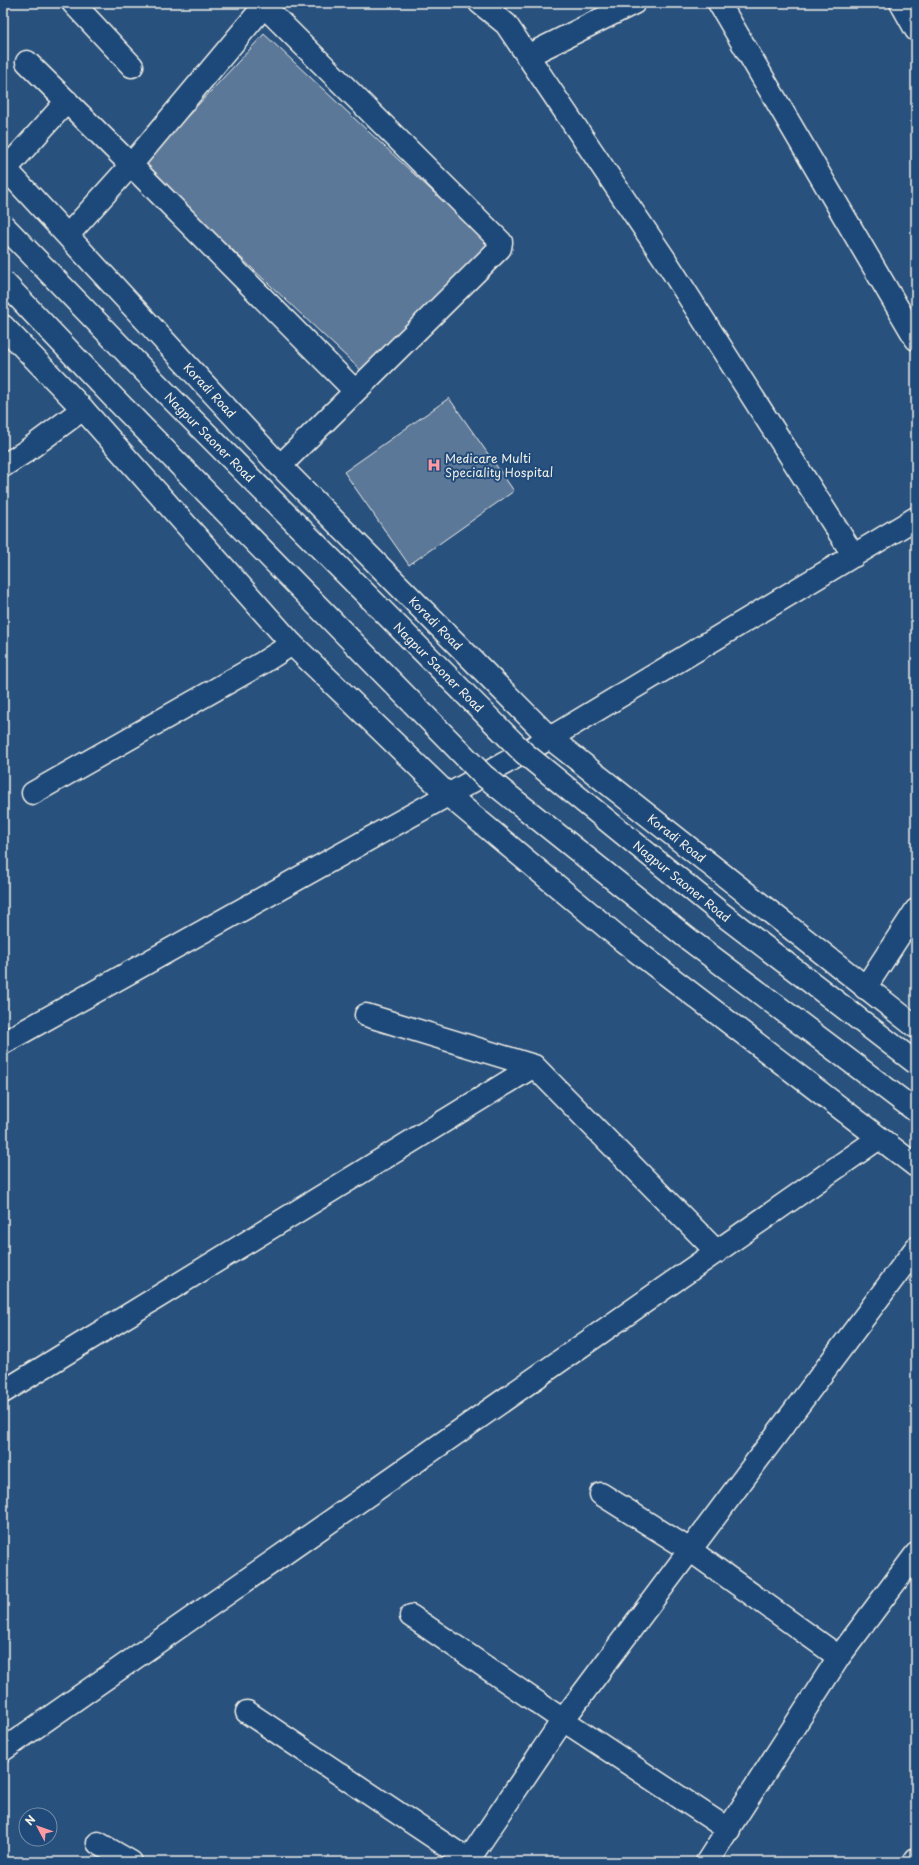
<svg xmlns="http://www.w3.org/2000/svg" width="919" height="1865" font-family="'Playpen Sans',sans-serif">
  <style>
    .building { fill: #5b7899; stroke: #f4f1e8 }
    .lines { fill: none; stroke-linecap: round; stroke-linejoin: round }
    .minor-casing { stroke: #f4f1e8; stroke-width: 25 }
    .major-casing { stroke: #f4f1e8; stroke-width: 25 }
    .minor { stroke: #1f4a7a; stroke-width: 22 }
    .major { stroke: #1f4a7a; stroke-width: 22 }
    .highway-bridge-casing { stroke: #f4f1e8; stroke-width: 25; stroke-linecap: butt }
    .highway-bridge { stroke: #1f4a7a; stroke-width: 22 }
    .labels { text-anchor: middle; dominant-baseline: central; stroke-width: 4; stroke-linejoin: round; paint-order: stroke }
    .street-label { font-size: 12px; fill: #f4f1e8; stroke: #1f4a7a }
    .poi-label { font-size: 12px; fill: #f4f1e8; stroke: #1f4a7a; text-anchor: start }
  </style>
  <rect width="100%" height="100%" fill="#28517e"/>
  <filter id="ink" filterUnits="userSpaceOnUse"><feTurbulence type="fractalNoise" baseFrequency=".025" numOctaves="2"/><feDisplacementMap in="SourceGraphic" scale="8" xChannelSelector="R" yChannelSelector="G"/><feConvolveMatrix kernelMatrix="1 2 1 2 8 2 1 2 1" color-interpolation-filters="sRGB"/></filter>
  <g filter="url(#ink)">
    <!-- building -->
    <path class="building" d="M264,34L490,245L367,376L142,165Z
      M449,398L514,491L409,565L344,472Z"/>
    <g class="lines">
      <!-- minor casing -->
      <g class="minor-casing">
        <path id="minor" d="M73,3L132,66
          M480,3L506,24L664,258L854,556
          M719,3L916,339
          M901,3L916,30
          M527,56L634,3
          M27,62L131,165L355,391
          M6,169L67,101
          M68,235L131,165L259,12L265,9L268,10L501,242L500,248L280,466
          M3,466L25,452L83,409
          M33,793L262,663L292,644
          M865,988L916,910
          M366,1015L534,1066L717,1252
          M3,1043L550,738L916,518
          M3,1392L534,1066
          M601,1494L690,1550L839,1657
          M411,1616L563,1720L729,1830
          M247,1712L471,1862
          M3,1750L879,1138
          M98,1843L131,1862
          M467,1862L563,1720L916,1248
          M707,1862L839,1657L916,1554
          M914,1862L916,1859"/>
      </g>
      <!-- major casing -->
      <g class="major-casing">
        <path id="major" d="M3,166L280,466L550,738L916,1027
          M3,326L83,409L292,644L448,795L623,941L916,1166"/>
      </g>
      <!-- minor -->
      <use href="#minor" class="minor"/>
      <!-- major -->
      <use href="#major" class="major"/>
      <!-- highway-bridge casing -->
      <g class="highway-bridge-casing">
        <path id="highway-bridge" d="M3,225L155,382L524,753L722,914L916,1063
          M3,281L114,398L483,775L687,938L916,1111"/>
      </g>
      <!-- highway-bridge -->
      <use href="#highway-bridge" class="highway-bridge"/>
    </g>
  </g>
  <!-- icons -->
  <defs>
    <g id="hospital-bare" transform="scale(1.08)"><path d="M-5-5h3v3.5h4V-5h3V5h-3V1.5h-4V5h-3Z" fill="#ff9aa2" stroke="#1f4a7a" stroke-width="2.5" paint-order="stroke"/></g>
  </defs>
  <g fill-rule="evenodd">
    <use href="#hospital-bare" x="434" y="465"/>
  </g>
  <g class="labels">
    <!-- street labels -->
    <g class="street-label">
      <text transform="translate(210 390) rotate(47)">Koradi Road</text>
      <text transform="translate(210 437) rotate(45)">Nagpur Saoner Road</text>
      <text transform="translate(436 623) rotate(45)">Koradi Road</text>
      <text transform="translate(439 667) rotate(45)">Nagpur Saoner Road</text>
      <text transform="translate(677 838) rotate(38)">Koradi Road</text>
      <text transform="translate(682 881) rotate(39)">Nagpur Saoner Road</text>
    </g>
    <!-- poi labels -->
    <g class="poi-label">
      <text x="445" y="458">Medicare Multi<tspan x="445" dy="14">Speciality Hospital</tspan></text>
    </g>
  </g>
  <!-- margin -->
  <rect width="919" height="1865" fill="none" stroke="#1f4a7a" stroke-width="16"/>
  <rect x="8" y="8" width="903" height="1849" fill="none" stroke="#f4f1e8" stroke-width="1.5" filter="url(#ink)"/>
  <!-- north arrow -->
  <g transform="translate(38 1827) rotate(311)"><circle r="19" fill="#1f4a7a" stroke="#748da6"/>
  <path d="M0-3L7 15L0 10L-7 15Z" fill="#ff9aa2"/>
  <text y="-6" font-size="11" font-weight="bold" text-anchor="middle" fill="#f4f1e8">N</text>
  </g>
</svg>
